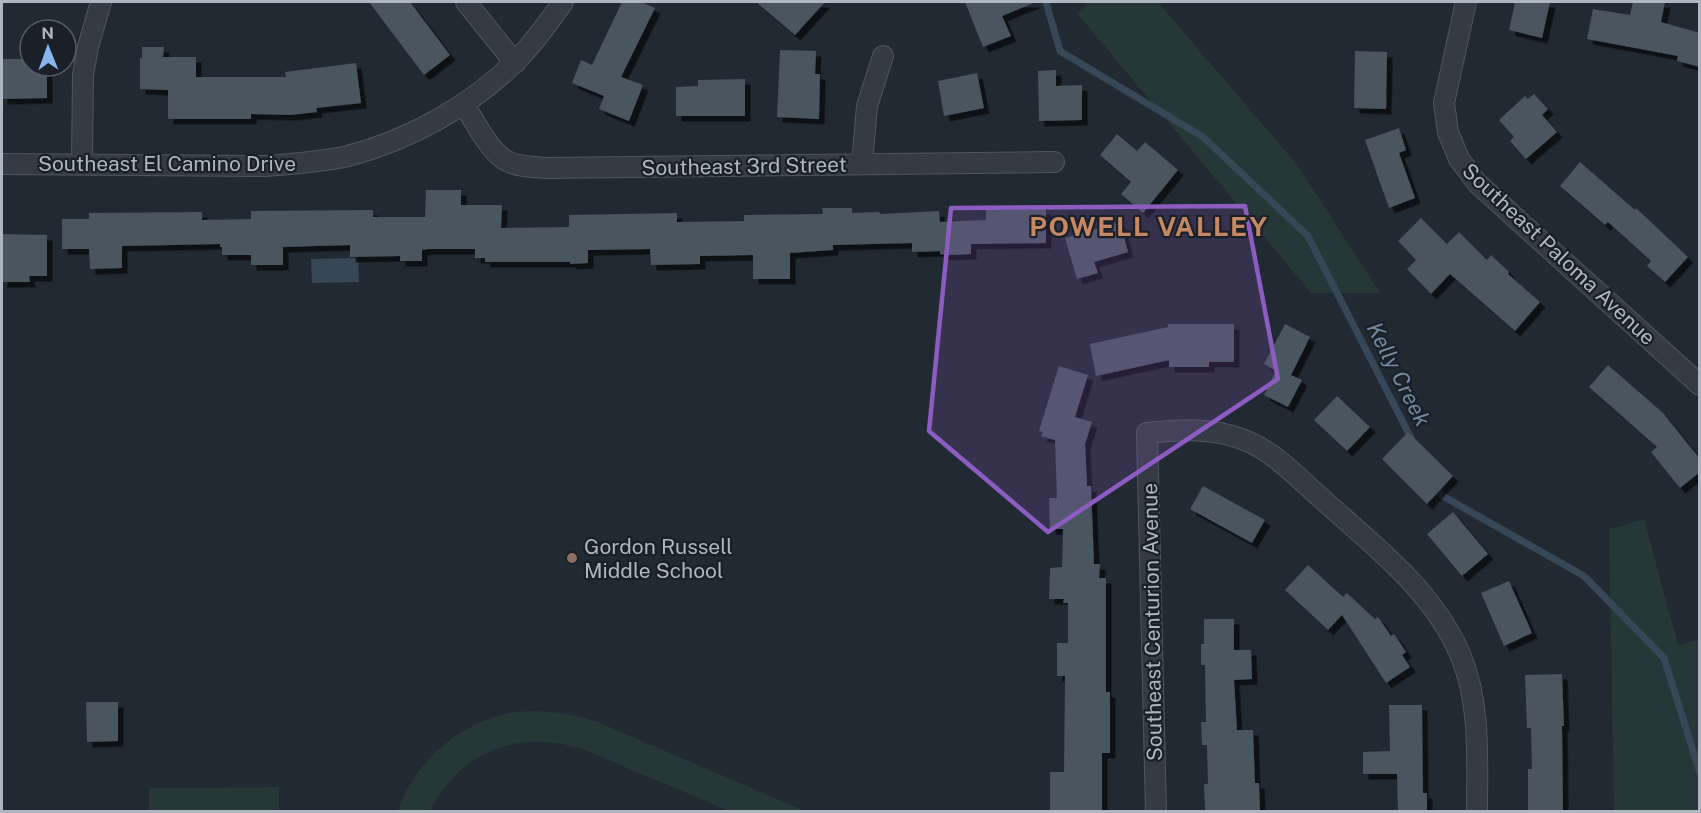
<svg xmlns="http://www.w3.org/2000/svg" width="1701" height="813" font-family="'Public Sans',sans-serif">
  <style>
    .green { fill: #253736 }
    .water { fill: #364758 }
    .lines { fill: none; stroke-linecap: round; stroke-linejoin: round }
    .stream { stroke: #364758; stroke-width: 7 }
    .building { fill: #49545f; filter: url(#shadow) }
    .street-casing { stroke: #4e565f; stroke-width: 22 }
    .street { stroke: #343b44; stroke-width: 20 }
    .marked { fill: #8d5cc0; fill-opacity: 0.2; stroke: #8d5cc0; stroke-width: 4.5; stroke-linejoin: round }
    .education-dot { fill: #8d6e63; stroke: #192028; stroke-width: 2 }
    .labels { text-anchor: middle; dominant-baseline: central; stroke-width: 4.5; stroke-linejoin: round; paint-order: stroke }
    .street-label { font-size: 21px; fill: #aeb6c1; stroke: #192028 }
    .poi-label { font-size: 21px; fill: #aeb6c1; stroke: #192028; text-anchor: start }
    .water-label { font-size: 22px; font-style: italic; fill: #7189a1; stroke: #192028 }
    .district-label { font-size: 27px; font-weight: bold; letter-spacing: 1.5px; fill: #c68763; stroke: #192028 }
  </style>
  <defs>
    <filter id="shadow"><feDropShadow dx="5.5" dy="5.5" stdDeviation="0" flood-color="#0009"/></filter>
  </defs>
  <rect width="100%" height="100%" fill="#212933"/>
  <!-- green -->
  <path class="green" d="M1089,2H1158L1298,166L1380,293H1311L1077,13Z
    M1644,519L1678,645L1699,640V811H1614L1609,529Z
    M529,711C553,711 574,714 598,722L805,811H729L585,750C520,728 462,750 430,811H398C414,763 456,726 505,714C513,712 521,712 529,711Z
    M279,787V811H149V788Z"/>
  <!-- water -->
  <path class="water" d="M358,258L359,282L312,283L311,259Z"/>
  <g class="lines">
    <!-- stream -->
    <path class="stream" d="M1046,2L1060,51L1203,137L1308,236L1412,440
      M1435,484L1441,495L1584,576L1664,658L1700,773"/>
  </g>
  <!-- building -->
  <path class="building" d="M369,2H410L450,55L424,75Z
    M622,2H641L655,8L621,77L643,85L629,121L599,109L604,96L572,83L581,60L592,65Z
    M756,2H825L795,35Z
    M965,2H1036L1002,16L1011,36L983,47Z
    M1515,2H1550L1542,38L1509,30Z
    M1633,2H1665L1661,22L1700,33V67L1677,61L1678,56L1587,39L1593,9L1630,15Z
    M142,47H164L163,57H196V77H286L285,72L356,63L361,103L316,108L317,112L290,115L251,114V119H168V90L140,89V58H142Z
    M780,50L816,51L815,74H820L819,119L777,117Z
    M1355,51L1387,52L1386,109L1354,108Z
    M2,59H30V66H47V98L2,99Z
    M1056,70V86L1082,85V120L1039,121L1038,71Z
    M977,73L984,108L944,116L938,81Z
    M745,79V116H676V87L698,86V80Z
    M1534,94L1548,109L1542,115L1557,132L1526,159L1510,141L1514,137L1499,120L1525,96L1528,99Z
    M1399,128L1406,150L1399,153L1415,198L1389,208L1365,140Z
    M1117,134L1137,151L1145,142L1178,170L1143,213L1121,194L1131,182L1100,155Z
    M1580,162L1635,210L1636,208L1688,257L1665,282L1647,266L1651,261L1608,222L1605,225L1560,186Z
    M426,190H461V205H502L501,228L569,227V215L677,213V222L744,221V215L823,214L822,208H852V213L879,212L880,214L939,211L940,222L986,220V210L1046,209V243L971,244V254L946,255L940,254V251L912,252V243L833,245V250L790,253V279H753V255L700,256V264L651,265L650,249L588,250V263L570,264V262H485V258H475V249H428L422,250V261H400V256L350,257V245L283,247V265H251V255H222V247H220V244L122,246V268L90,269L89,249H62V219H89V213L202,212V220L251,219V211L373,210V217H425Z
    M1421,218L1447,244L1459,232L1487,260L1491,255L1509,272L1508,274L1540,302L1515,331L1450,274L1431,294L1407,269L1416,260L1398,241Z
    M1120,222L1128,252L1094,262L1098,273L1077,279L1065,238Z
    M2,234L47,235V276H29L30,282H2Z
    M1168,324H1234V362H1209V367H1169V360L1096,376L1090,344L1168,327Z
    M1285,324L1310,337L1291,375L1302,380L1288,407L1264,395L1276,371L1264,364Z
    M1608,365L1663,413L1700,459V472L1680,488L1651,452L1657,447L1589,387Z
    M1059,366L1088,375L1075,417L1092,422L1085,444L1087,486H1091L1094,564H1100L1099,578H1106V692H1110V753H1102V812H1050V772H1064L1065,676H1057V643H1068V603H1063L1064,599H1049L1050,568L1062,567L1063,529H1050L1049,498H1057L1055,440L1041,436L1043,432L1039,431Z
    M1337,396L1370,427L1347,451L1314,420Z
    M1408,432L1453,476L1427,504L1382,459Z
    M1203,486L1265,520L1252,543L1190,509Z
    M1453,512L1488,554L1462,576L1427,534Z
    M1308,565L1343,597L1347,593L1375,619L1378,617L1391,636L1394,634L1406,652L1402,655L1410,667L1386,683L1342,615L1328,630L1285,590Z
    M1509,581L1532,633L1504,646L1481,593Z
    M1204,619H1234V650H1251L1252,679L1234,680L1237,730H1253L1255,783H1259L1260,812L1205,810L1204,784H1208L1207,745H1202L1201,722H1206L1205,665H1201V644H1204Z
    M1562,674L1564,726H1562L1563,810H1528V769H1532L1531,728H1527L1525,675Z
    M86,702H118V741L87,742Z
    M1389,705H1422L1423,793H1427V812H1398L1397,774H1363V752L1390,751Z"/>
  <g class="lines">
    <!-- street casing -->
    <g class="street-casing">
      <path id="street" d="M466,2L515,63
        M1466,2L1444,103L1448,132L1459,159L1477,183L1700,385
        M464,104C474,120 490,153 507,161C519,167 533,167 546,168L1054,162
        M2,164L266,166C293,164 321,162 348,156C409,140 469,107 515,62C533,44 548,23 563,2
        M82,164L83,75L88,47L101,2
        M862,164L867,106L883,56
        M1156,812L1147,433C1181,430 1210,427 1242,439C1274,451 1297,477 1322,499C1373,545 1432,589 1460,654C1481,703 1477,759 1477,812"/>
    </g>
    <!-- street -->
    <use href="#street" class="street"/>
  </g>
  <!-- marked area -->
  <path class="marked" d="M1245,206L1278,379L1048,532L929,431L951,208Z"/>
  <!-- markers -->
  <circle class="education-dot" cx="572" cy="558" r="6"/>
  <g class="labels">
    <!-- street labels -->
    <g class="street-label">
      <text x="167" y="163">Southeast El Camino Drive</text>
      <text transform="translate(744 166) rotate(-1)">Southeast 3rd Street</text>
      <text transform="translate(1559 254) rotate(43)">Southeast Paloma Avenue</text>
      <text transform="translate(1152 622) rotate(-91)">Southeast Centurion Avenue</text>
    </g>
    <!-- poi labels -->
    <g class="poi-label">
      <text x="584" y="546">Gordon Russell<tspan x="584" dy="24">Middle School</tspan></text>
    </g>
    <!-- water labels -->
    <g class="water-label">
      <text transform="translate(1399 374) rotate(63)">Kelly Creek</text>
    </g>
    <!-- district labels -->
    <g class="district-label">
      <text x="1149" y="226">POWELL VALLEY</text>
    </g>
  </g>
  <!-- border -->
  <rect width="1701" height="813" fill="none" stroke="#aeb6c1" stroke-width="6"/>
  <!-- north arrow -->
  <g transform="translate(48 48) rotate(359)"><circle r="28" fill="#192028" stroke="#555c65" stroke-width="1.5"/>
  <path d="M0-4.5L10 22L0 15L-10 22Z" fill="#88b5eb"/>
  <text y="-9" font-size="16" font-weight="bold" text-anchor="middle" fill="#aeb6c1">N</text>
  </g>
</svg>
